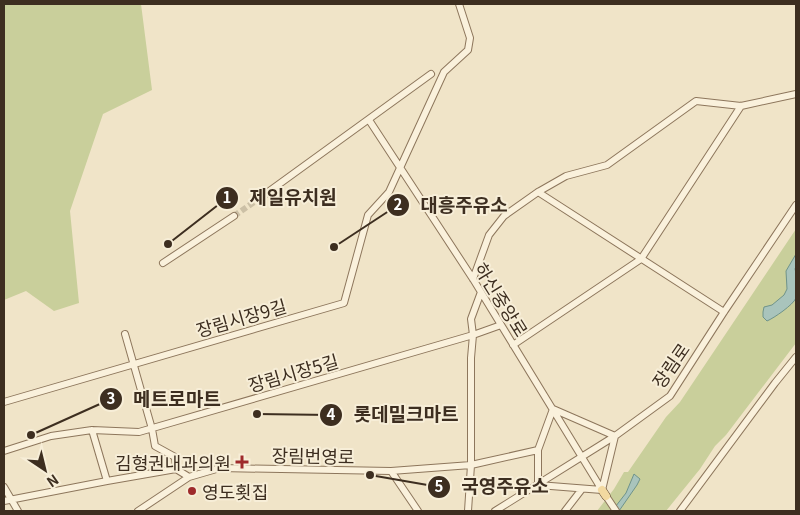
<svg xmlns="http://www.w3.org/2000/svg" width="800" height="515" font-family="Georgia,'Noto Sans KR',serif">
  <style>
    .green { fill: #c9cf9b }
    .water { fill: #a9c4bc; stroke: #6f938a }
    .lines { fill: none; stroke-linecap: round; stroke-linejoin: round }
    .minor-tunnel { stroke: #ccc0a6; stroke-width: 6; stroke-dasharray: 6 3; stroke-linecap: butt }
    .minor-casing { stroke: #8d765c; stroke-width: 8 }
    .major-casing { stroke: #5b4430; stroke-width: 9 }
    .minor { stroke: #faf1dc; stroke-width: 6 }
    .major { stroke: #f3d9a0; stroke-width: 8 }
    .poi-dot { fill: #9e2a2b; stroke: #f7eed8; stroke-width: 2 }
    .labels { text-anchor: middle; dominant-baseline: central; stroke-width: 4; stroke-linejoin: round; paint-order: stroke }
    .street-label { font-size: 18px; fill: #3d2e20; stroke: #f7eed8 }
    .poi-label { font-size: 18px; fill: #3d2e20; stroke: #f7eed8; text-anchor: end }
    .leader { fill: none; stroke: #3d2e20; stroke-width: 2 }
    .callout-dot { fill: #3d2e20; stroke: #f7eed8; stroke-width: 2 }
    .mark-label { font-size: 15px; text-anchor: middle; font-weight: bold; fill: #fff }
    .callout-label { font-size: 19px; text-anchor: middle; font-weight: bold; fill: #3d2e20; stroke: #f7eed8; stroke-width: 4; stroke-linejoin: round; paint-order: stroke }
  </style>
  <rect width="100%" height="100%" fill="#f0e4c8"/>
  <!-- green -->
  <path class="green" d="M4,4H141L152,90L103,114L70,211L79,303L54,311L26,291L4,300Z
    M796,229V343L726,435L715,446L700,469L666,511H597L614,489L624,472H628L666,417L680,402Z"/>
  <!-- water -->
  <path class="water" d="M796,254V266L795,269L796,273C796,279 798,293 796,298C793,305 774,318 767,321L763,317V312L764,307L772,305L784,295L787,289L786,271Z
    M634,474L640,479L637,485L619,511H612L626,493Z"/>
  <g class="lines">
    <!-- minor-tunnel -->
    <path class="minor-tunnel" d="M234,216L264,195"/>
    <!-- minor casing -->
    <g class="minor-casing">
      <path id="minor" d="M369,120L473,279L602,490
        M538,192L724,312
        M264,195L431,74
        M163,263L234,216
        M473,279L489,235L504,216L538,192L566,176L607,165L696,101L741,106L796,94
        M125,334L152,429L155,446L175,457L176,469
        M513,345L641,259L741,106
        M4,402L344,303L368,215L389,192L444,72L468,50L470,38L459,4
        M553,409L615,436L602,490L538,485V450Z
        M92,430L107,481
        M4,451L51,436L92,430L139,432L473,335L501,325
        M391,471L471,465L538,450
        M4,487L18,511
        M606,496L616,511
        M4,501L107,481L176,469L189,477
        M138,511L189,477L220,468L391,471L418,511
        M468,511L471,465V358L473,335L471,319L481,292
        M495,511L615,436L670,396L724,312L796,205
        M565,511L582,489
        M680,511L775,383L796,357"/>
    </g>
    <!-- major casing -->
    <g class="major-casing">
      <path id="major" d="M602,490L606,496"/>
    </g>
    <!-- minor -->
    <use href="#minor" class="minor"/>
    <!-- major -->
    <use href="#major" class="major"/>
  </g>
  <!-- markers -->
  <g class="poi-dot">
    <path d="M239.5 454.5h5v5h5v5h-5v5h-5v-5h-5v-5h5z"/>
    <circle cx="192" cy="491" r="5"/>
  </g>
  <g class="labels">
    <!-- street labels -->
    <g class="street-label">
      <text transform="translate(502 299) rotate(58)">하신중앙로</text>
      <text transform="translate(241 317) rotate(-16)">장림시장9길</text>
      <text transform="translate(670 365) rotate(-55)">장림로</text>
      <text transform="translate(293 372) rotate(-16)">장림시장5길</text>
      <text transform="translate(313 455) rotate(1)">장림번영로</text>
    </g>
    <!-- poi labels -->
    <g class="poi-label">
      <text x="231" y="462">김형권내과의원</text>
      <text x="202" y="491" text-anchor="start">영도횟집</text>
    </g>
  </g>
  <!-- callouts -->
  <path class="leader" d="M168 244L227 198M334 247L398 205M31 435L111 399M257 414L331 415M370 475L439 487"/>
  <g class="callout-dot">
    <circle cx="168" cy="244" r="5"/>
    <circle cx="334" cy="247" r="5"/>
    <circle cx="31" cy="435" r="5"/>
    <circle cx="257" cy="414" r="5"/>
    <circle cx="370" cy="475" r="5"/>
    <circle cx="227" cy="198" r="12"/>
    <circle cx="398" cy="205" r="12"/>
    <circle cx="111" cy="399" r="12"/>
    <circle cx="331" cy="415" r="12"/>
    <circle cx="439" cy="487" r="12"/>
  </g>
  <g class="mark-label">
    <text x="227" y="203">1</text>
    <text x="398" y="210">2</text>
    <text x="111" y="404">3</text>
    <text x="331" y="420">4</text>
    <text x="439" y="492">5</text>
  </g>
  <g class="callout-label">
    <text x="293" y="204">제일유치원</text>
    <text x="464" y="212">대흥주유소</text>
    <text x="177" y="406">메트로마트</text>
    <text x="406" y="421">롯데밀크마트</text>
    <text x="505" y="493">국영주유소</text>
  </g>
  <!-- border -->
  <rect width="800" height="515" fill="none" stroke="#3d2e20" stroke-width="10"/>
  <!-- north arrow -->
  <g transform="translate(45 470) rotate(145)" stroke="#f7eed8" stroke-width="4" paint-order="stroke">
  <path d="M0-4L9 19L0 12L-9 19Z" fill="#3d2e20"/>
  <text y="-8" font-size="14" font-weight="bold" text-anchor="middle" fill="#3d2e20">N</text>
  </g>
</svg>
